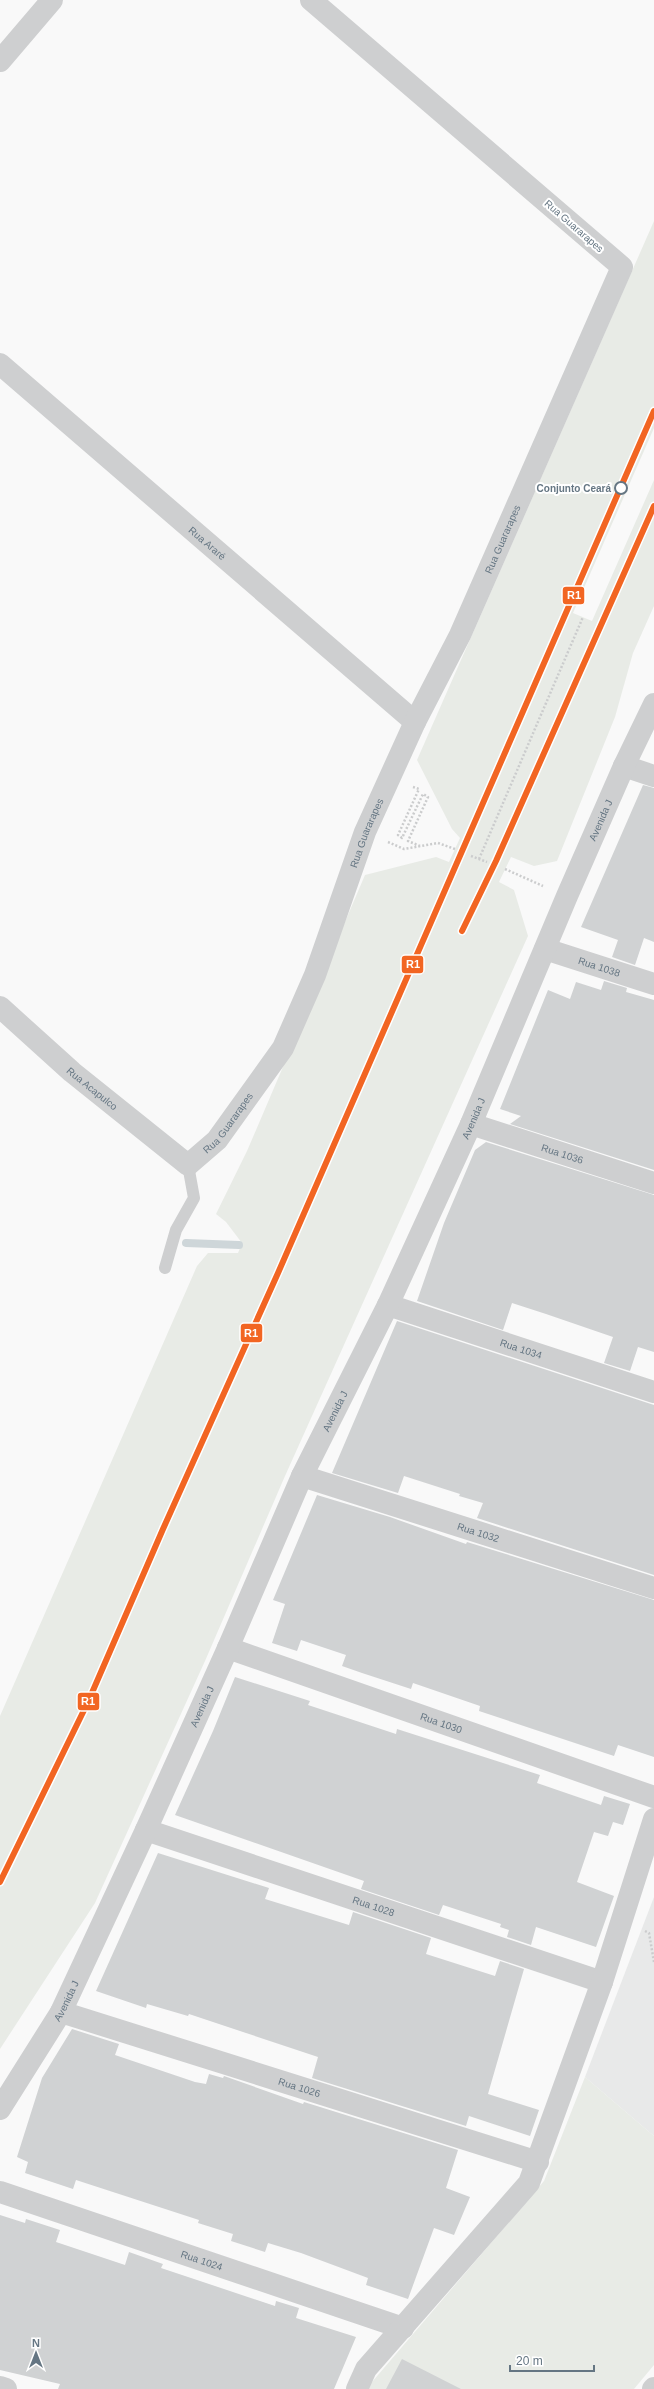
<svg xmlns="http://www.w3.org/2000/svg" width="654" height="2389" font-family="Helvetica,sans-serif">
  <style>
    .built { fill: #e8e9e9 }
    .green { fill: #e8ebe6 }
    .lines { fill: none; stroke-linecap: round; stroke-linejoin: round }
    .stream { stroke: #ced6d9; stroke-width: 8 }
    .building { fill: #d0d2d3 }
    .path { stroke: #cbcccd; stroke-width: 2.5; stroke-dasharray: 2 2; stroke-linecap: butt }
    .service { stroke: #cecfd0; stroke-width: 12 }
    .minor { stroke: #cecfd0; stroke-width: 22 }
    .tertiary { stroke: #cecfd0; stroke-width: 22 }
    .tram { stroke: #c3c5c6; stroke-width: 1 }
    .rail-1-casing { stroke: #fff; stroke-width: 9 }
    .rail-1 { stroke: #f26522; stroke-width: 6 }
    .stop-dot { fill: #fff; stroke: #657683; stroke-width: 2 }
    .labels { text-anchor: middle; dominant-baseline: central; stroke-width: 4; stroke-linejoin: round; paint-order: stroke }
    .street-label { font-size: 10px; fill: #657683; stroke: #fff }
    .stop-label { font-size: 10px; font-weight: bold; fill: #657683; stroke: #fff; text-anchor: end }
    .line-badge { stroke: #fff; stroke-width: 1.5 }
    .badge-label { font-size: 11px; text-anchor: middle; font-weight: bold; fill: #fff }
  </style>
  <rect width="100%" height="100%" fill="#f9f9f9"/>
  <!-- built -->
  <path class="built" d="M654,1897V2136L585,2077Z"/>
  <!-- green -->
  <path class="green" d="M654,221V428L573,613L592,621L654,480V606L633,653L615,717L557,861L534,866L511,857L499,882L514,890L528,936L285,1476L205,1661L95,1903L0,2049V1716L197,1266L208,1253H238L242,1243L226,1222L216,1214L247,1151L365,875L436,857L449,862L460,838L452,829L417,760Z
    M585,2077L654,2136V2365L634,2389H366L544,2181Z"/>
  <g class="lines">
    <!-- stream -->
    <path class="stream" d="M186,1243L239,1245"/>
  </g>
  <!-- building -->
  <path class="building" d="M643,785L654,788V942L644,938L635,965L612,957L618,940L581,927Z
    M604,981L627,988L626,992L654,1000V1170L510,1124L521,1116L500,1109L548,990L570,999L576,982L601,990Z
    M486,1142L654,1195V1352L638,1347L630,1371L604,1363L613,1337L546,1314L512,1303L503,1330L417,1301L444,1223L475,1150Z
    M397,1321L654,1405V1575L477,1518L483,1503L459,1496L460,1494L404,1476L398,1493L332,1473Z
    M317,1495L390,1517L466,1544L467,1542L654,1600V1757L618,1745L614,1756L479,1711L480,1706L413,1683L411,1689L362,1673L342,1666L346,1655L301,1640L297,1651L272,1643L285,1604L273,1600Z
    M235,1677L310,1701L308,1705L396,1734L397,1729L540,1775L537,1783L601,1805L604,1796L630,1804L623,1825L613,1822L608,1836L594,1832L577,1882L614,1896L596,1947L536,1927L531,1945L507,1937L509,1930L500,1927L501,1924L443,1905L439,1915L361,1889L364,1881L175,1815L213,1731Z
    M158,1853L269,1888L265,1899L349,1925L353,1912L431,1938L426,1954L495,1976L500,1961L524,1969L488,2094L539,2110L530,2136L469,2116L466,2126L312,2078L318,2057L189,2014L188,2016L147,2004L146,2008L96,1991Z
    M72,2029L119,2044L115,2055L195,2082L206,2084L209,2074L223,2078L224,2076L303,2104L304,2102L458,2150L446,2188L470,2197L454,2235L434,2228L408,2299L366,2285L368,2278L301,2253L268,2243L265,2252L231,2241L233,2234L198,2223L199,2220L76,2180L73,2189L25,2173L28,2162L17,2157L42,2078Z
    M0,2215L25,2223L26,2219L60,2230L56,2242L125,2265L129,2252L163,2264L161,2268L275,2306L276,2301L299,2308L296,2318L356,2337L334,2389H58L60,2384L0,2370Z
    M402,2359L461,2389H386Z"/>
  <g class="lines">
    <!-- path -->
    <path class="path" d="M413,787L419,789L398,835L402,838L423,794L428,797L408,841L420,846
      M388,842L404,849L438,843L455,849
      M471,856L487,862
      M479,859L583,617
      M505,869L543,886
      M645,1931L649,1933L654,1962"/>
    <!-- service -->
    <path class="service" d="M165,1268L176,1230L194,1198L188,1165"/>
    <!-- minor -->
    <g class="minor">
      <path d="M0,61L52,0"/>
      <path id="s1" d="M0,364L415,722"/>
      <path d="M624,766L654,776"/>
      <path id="s2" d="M545,949L654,984"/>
      <path id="s3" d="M0,1007L72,1072L188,1165L217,1140L283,1048L315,975L365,832L415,722L460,635L622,267L311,0"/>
      <path id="s4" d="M471,1124L654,1183"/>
      <path id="s5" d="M388,1305L654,1392"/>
      <path id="s6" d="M302,1476L654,1588"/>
      <path id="s7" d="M228,1648L654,1797"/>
      <path id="s8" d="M146,1830L602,1982"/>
      <path id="s9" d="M61,2012L538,2162"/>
      <path id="s10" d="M0,2192L403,2328"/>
      <path d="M0,2387L6,2389"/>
      <path d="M357,2389L366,2369L529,2183L602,1982L654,1819"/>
      <path d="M653,2389L654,2388"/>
    </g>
    <!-- tertiary -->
    <path class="tertiary" id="s11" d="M0,2109L61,2012L146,1830L228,1648L302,1476L388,1305L471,1124L567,896L624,766L654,704"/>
    <!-- tram -->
    <path class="tram" d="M0,1882L88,1702L163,1529L278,1273L654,411"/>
    <!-- rail-1 casing -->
    <g class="rail-1-casing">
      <path id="rail-1" d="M462,931L496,861L654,506
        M0,1882L88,1702L163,1529L278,1273L654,411"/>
    </g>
    <!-- rail-1 -->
    <use href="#rail-1" class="rail-1"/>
  </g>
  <!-- markers -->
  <circle class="stop-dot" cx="621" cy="488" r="6"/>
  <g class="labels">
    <!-- street labels -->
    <g class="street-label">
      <text transform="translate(574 226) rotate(41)">Rua Guararapes</text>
      <text stroke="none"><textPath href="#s3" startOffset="952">Rua Guararapes</textPath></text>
      <text stroke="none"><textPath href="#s1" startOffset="274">Rua Araré</textPath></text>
      <text stroke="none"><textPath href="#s11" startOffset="1423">Avenida J</textPath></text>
      <text stroke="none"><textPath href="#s3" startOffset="628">Rua Guararapes</textPath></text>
      <text stroke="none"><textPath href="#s2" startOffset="57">Rua 1038</textPath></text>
      <text stroke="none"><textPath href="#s3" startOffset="123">Rua Acapulco</textPath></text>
      <text stroke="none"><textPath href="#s11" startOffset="1099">Avenida J</textPath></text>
      <text stroke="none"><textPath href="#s3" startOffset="304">Rua Guararapes</textPath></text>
      <text stroke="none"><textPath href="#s4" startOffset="96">Rua 1036</textPath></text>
      <text stroke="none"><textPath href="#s5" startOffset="140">Rua 1034</textPath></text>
      <text stroke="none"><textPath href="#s11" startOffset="775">Avenida J</textPath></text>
      <text stroke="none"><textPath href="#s6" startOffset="185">Rua 1032</textPath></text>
      <text stroke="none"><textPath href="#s11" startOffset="451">Avenida J</textPath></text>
      <text stroke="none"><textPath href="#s7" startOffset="226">Rua 1030</textPath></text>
      <text stroke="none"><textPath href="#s8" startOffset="240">Rua 1028</textPath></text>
      <text stroke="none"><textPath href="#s11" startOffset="127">Avenida J</textPath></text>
      <text stroke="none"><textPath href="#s9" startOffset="250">Rua 1026</textPath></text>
      <text stroke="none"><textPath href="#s10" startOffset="213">Rua 1024</textPath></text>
    </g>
    <!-- stop labels -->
    <g class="stop-label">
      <text x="611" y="488">Conjunto Ceará</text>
    </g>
  </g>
  <g class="line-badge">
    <rect x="562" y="586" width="23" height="19" rx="4" fill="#f26522"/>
    <rect x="401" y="955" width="23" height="19" rx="4" fill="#f26522"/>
    <rect x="240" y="1323" width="23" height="20" rx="4" fill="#f26522"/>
    <rect x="77" y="1692" width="23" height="19" rx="4" fill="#f26522"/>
  </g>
  <g class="badge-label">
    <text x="574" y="599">R1</text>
    <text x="413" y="968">R1</text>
    <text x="251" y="1337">R1</text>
    <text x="88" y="1705">R1</text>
  </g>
  <!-- north arrow -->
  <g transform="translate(36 2353)" stroke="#ffffff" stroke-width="3" paint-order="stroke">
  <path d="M0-3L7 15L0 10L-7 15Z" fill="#657683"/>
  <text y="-6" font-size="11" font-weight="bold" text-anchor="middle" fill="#657683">N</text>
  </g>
  <!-- scale -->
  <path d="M510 2365v6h84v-6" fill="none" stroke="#657683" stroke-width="2"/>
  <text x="516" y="2365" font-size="12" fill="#657683" stroke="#ffffff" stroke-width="3" paint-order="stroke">20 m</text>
</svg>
